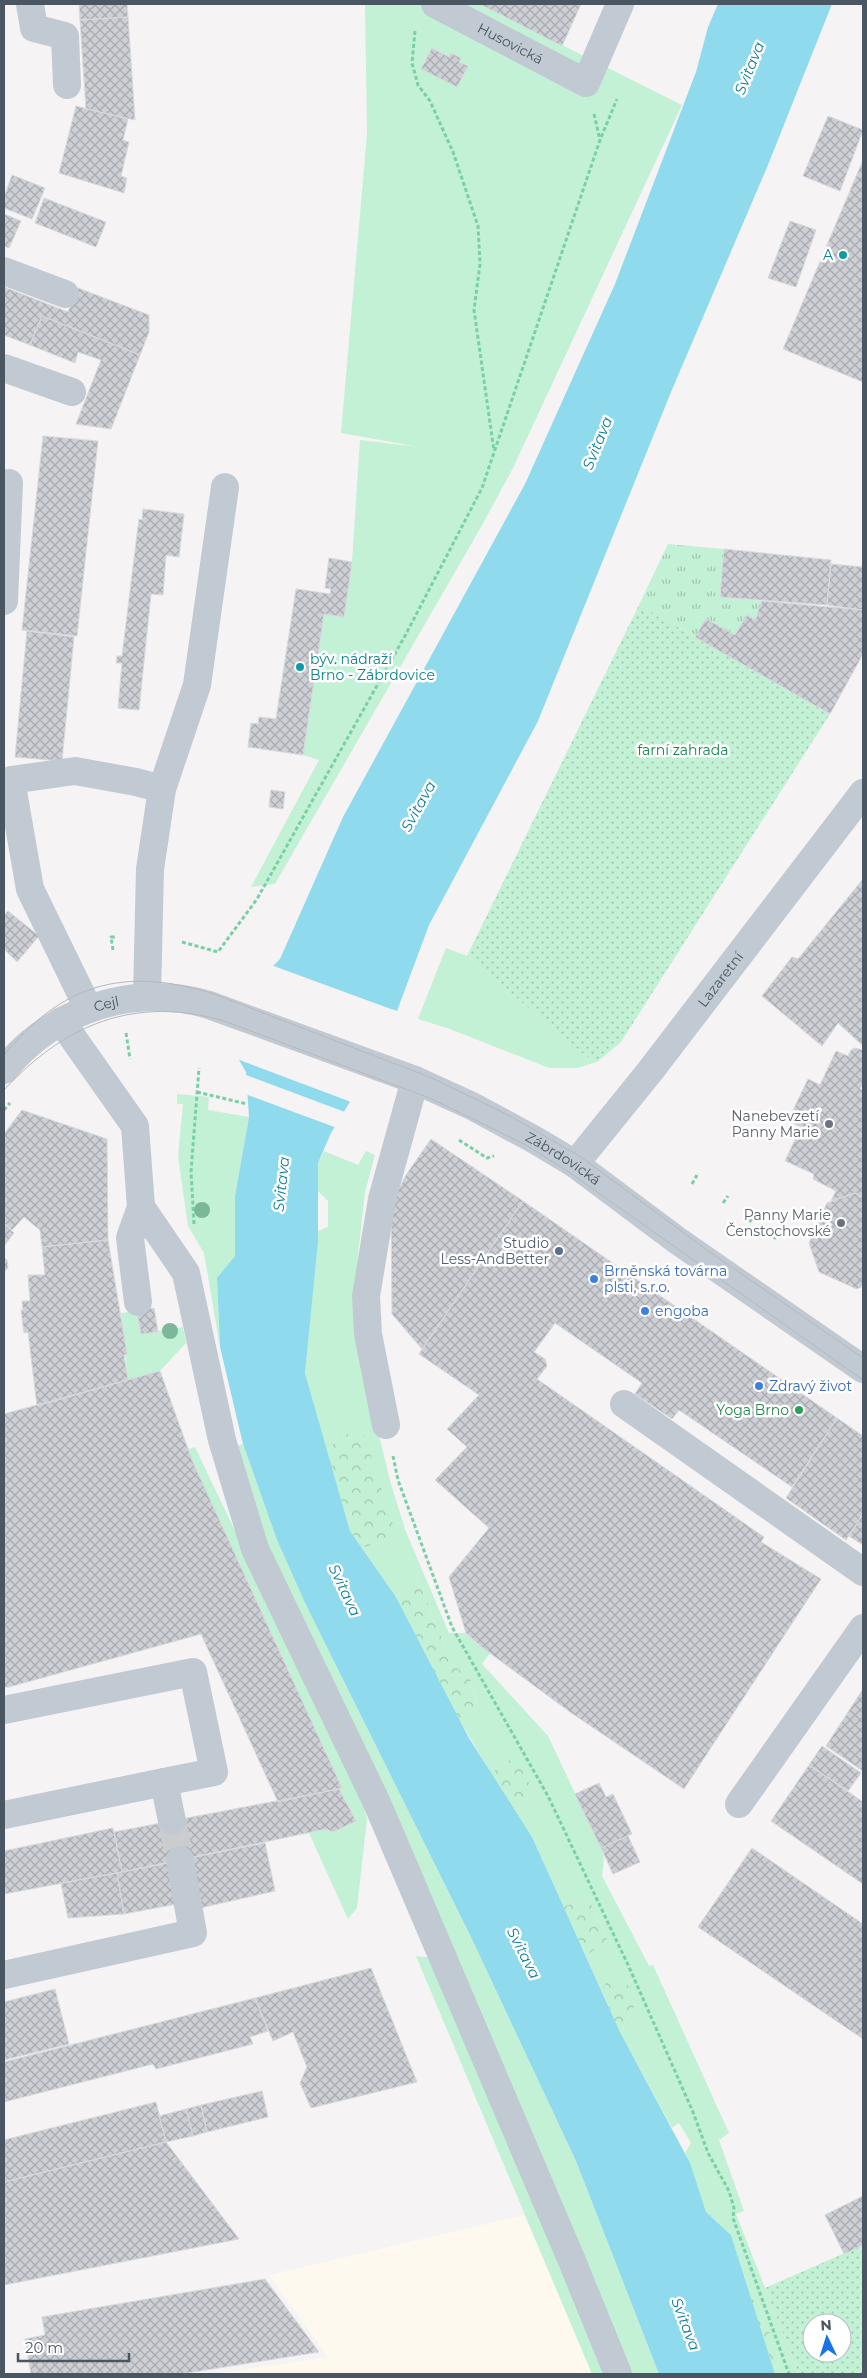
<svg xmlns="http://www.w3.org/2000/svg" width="867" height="2378" font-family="Montserrat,sans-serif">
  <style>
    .commercial { fill: #fdf9ef }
    .grass { fill: #c3f1d5 }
    .forest { fill: url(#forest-crowns) }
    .park { fill: url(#park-tufts) }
    .garden { fill: url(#garden-dots); fill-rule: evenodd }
    .water { fill: #90daee }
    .pier { fill: #f5f3f3 }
    .building { fill: url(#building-cross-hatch); stroke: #d7d9de }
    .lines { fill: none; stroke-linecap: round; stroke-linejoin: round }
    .minor-tunnel { stroke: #caccce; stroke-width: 28; stroke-dasharray: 28 14; stroke-linecap: butt }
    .path { stroke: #7ad0a6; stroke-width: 3; stroke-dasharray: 4 2.5; stroke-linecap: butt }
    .minor { stroke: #c1cad2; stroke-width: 28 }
    .tram { stroke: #b5b8bd; stroke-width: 1 }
    .tree { fill: #7bb799 }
    .culture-dot { fill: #0f9aa8; stroke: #fff; stroke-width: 2 }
    .worship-dot { fill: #6b7280; stroke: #fff; stroke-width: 2 }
    .service-dot { fill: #5c6f8a; stroke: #fff; stroke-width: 2 }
    .shop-dot { fill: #3f7fe0; stroke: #fff; stroke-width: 2 }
    .leisure-dot { fill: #2e9e5b; stroke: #fff; stroke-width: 2 }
    .labels { text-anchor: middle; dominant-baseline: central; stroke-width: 5; stroke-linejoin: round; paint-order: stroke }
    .street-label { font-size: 14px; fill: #4a5661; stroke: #fff }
    .culture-label { font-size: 14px; fill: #0d838f; stroke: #fff; text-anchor: end }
    .park-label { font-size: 14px; fill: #17864f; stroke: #fff }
    .worship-label { font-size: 14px; fill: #5b616d; stroke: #fff; text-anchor: end }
    .service-label { font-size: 14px; fill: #4e5e75; stroke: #fff; text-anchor: end }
    .shop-label { font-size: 14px; fill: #366cbe; stroke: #fff; text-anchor: start }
    .leisure-label { font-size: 14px; fill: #27864d; stroke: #fff; text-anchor: end }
    .water-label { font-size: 15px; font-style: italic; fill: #0c7c9b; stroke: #fff }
  </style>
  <defs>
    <pattern id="forest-crowns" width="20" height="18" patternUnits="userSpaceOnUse" patternTransform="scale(1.25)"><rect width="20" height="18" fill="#c3f1d5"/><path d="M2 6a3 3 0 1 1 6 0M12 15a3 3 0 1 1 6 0" fill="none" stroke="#a0c6b0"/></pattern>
    <pattern id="park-tufts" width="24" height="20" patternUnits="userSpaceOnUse" patternTransform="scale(1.25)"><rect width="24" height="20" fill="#c3f1d5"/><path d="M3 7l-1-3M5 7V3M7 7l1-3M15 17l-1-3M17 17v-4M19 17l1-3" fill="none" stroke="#a0c6b0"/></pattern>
    <pattern id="garden-dots" width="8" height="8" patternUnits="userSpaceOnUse" patternTransform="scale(1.25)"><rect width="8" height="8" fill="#c3f1d5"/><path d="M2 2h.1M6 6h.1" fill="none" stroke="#a0c6b0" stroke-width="1.8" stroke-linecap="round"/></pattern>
    <pattern id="building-cross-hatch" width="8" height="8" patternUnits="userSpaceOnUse" patternTransform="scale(1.25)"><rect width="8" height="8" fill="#cdcfd5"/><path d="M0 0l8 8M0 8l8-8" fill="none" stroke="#a8abb0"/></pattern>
  </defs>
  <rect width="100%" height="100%" fill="#f5f3f3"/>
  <!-- commercial -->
  <path class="commercial" d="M524,2215L592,2374H214L328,2357L269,2275Z"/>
  <!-- grass -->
  <path class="grass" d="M365,4H480L682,105L513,468L481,527L275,884L251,887L319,760L303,755L324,614L344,617L352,562L360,440L419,447L341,433L367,134Z
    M446,948L467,956L587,1057L597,1062L577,1068H549L450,1029L418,1019Z
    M177,1094L209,1097L208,1110L249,1117L235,1196V1256L217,1279L220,1347L204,1253L188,1226L178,1156L183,1104H177Z
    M324,1151L358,1165L366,1151L375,1155L365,1192L354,1291L373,1410L390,1481L406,1532L449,1633H466L490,1653L482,1664L548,1736L601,1848L604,1858L602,1876L649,1966L653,1965L729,2133L719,2140L744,2211L736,2214L799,2374H775L773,2370L780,2360L756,2301L751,2300L731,2235L706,2212L685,2153L691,2143L679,2123L672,2128L620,2032L636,2003L606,1983L601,1989L586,1956L607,1940L588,1897L563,1907L532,1837L515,1811L533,1792L509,1760L491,1773L459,1719L477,1702L470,1679L452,1664L417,1577L396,1597L362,1548L397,1537L341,1435L327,1451L305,1373L318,1231L328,1227V1201L318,1191V1163Z
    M137,1311L141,1334L183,1327L186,1343L160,1371L128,1380L121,1313Z
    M243,1444L277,1540L306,1605L471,1937L576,2161L659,2374H628L275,1567L233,1447Z
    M195,1447L361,1795L367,1819L357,1908L348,1919L309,1833L326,1829L333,1832L356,1820L339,1789L342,1787L192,1460L188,1449Z
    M416,1956L433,1958L606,2374H592Z"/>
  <!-- forest -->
  <path class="forest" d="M364,1433L397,1537L362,1548L350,1531L327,1451L341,1435Z
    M417,1577L452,1664L470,1679L477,1703L459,1719L396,1597Z
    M509,1760L523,1770L533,1792L515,1811L491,1773Z
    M588,1897L607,1940L586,1956L563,1907Z
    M606,1983H627L636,2003L620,2032L601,1989Z
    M751,2300H756L780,2360L773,2370Z"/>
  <!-- park -->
  <path class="park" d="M668,544L724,549L720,597L762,601L755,620L735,635L706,620L695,637L639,605Z"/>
  <!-- garden -->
  <path class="garden" d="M639,605L830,714L621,1042L597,1062L587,1057L467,956Z
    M863,2245V2374H799L765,2288ZM812,2323H842V2353H812Z"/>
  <!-- water -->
  <path class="water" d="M718,4H832L768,165L671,392L538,721L429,925L397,1011L391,1009L359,1087L331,1133L318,1163V1241L305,1373L350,1531L396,1597L469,1738L532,1837L620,2032L690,2163L706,2212L731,2235L775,2374H659L576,2161L471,1937L306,1605L277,1540L243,1444L220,1347L217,1278L235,1256V1196L249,1117L246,1072L239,1060L269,987L273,966L280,959L343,817L525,484L615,284L696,72L708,27Z"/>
  <!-- pier -->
  <path class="pier" d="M271,965L399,1012H392L361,1088L351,1102L237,1059L266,986Z
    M243,1074L345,1112L337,1128L245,1094Z"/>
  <!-- building -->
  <path class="building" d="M79,4H127L128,17L80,20Z
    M480,4H581L562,46Z
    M128,17L135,120L86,109L80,20Z
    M432,48L449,57L451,53L461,58L459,62L468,66L457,87L421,69Z
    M76,106L128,119L123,140L129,142L121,176L127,178L124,193L59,173Z
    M828,116L863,130L840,191L803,176Z
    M863,160V382L783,349Z
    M12,175L45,188L32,219L4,208V197Z
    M44,198L106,222L96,247L35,223Z
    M4,214L21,221L9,248L4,246Z
    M790,221L816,230L796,287L768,278Z
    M4,287L68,312L78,288L149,315V332L140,355L42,316L30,345L4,335Z
    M42,316L140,355L111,429L76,424L101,360L78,352L75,363L30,345Z
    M43,436L98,441L77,636L22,630Z
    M143,509L184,514L179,557L166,555L163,595L151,594L139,710L118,708L122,663H116L117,656H122L138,526L139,519L142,520Z
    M724,549L831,560L827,605L720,597Z
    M329,558L352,562L344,617L324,614L303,755L248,747L251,723L258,724L259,717L276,719L296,589L330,594L331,589L325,588Z
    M831,564L863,567V610L827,605Z
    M762,601L863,610V654L830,714L695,637L706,619L735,635L747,615L755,620Z
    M27,631L74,637L62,761L15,757Z
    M271,790L285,792L283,809L269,807Z
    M863,879V1046L838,1023L822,1046L762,996L792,957L798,959Z
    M8,911L39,936L17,962L4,949V916Z
    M855,1048L863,1050V1084L860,1089L863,1090V1197L855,1193L831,1201L836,1191L813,1179L814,1174L785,1161L801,1127L788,1121L808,1079L820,1085L836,1051L848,1056L851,1050Z
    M22,1110L107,1139L108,1240L42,1247L40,1230L24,1217L12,1230L4,1223V1134Z
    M431,1139L523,1201L422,1349L392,1314L391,1205L406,1175Z
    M855,1193L863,1197V1286L857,1289L819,1272L809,1243L827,1203Z
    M523,1201L837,1418L792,1487L679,1410L672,1419L635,1394L642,1383L555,1323L534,1352L545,1359L547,1366L537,1379L764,1537L761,1542L821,1579L684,1789L570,1712L483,1648L466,1633L449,1577L489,1528L435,1480L467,1447L447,1429L479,1395L419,1354Z
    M4,1224L14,1233L4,1246Z
    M108,1240L127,1354L124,1355L128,1380L37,1406L28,1332L24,1333L21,1310H23L22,1301H30L28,1275H45L42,1247Z
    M4,1257L7,1260L8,1268L4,1272Z
    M154,1308L158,1332L141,1334L137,1311Z
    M160,1371L192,1460L342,1788L278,1802L201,1634L9,1687H4V1414Z
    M837,1418L863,1436V1514L846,1540L786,1498Z
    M863,1514V1545L849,1536Z
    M863,1689V1771L826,1746Z
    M822,1746L861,1773L848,1791L809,1765Z
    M809,1765L863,1802V1884L771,1821Z
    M599,1783L606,1797L613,1794L632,1834L601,1848L575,1794Z
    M339,1789L356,1821L333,1832L326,1829L122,1872L114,1832Z
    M113,1828L122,1872L4,1894V1851Z
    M628,1836L640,1862L613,1874L601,1848Z
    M265,1843L275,1891L200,1908L190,1858Z
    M752,1848L863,1924V2039L698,1927Z
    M169,1863L177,1904L124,1914L117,1873Z
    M117,1873L124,1914L68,1918L61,1883Z
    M371,1968L417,2082L311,2108L300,2083L307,2067L293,2032L273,2041L255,1998Z
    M55,1989L69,2044L4,2060V2002Z
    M255,1998L268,2031L250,2037L253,2044L156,2069L153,2064L4,2102V2062Z
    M262,2091L268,2117L207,2132L201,2105Z
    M156,2102L166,2142L4,2182V2140Z
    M201,2105L207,2132L193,2136L186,2109Z
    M186,2109L193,2136L166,2142L159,2116Z
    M166,2142L239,2239L4,2285V2182Z
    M863,2196V2245L844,2254L825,2215Z
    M265,2279L319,2352L181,2374H31L25,2339L45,2335L42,2317Z"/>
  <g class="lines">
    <!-- minor-tunnel -->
    <path class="minor-tunnel" d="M172,1821L180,1860"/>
    <!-- path -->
    <path class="path" d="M415,31L412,63L418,85L430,101L453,152L478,226L480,264L474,310L494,451
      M594,114L600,140
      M182,942L218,952L257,899L406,634L482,488L600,140L617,99
      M113,950L111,937H116
      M126,1033L130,1059
      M197,1092L247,1104
      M4,1110L10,1103
      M459,1140L487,1158L494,1156
      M692,1184L697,1175
      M723,1203L728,1196
      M749,1222L755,1216
      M194,1224L191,1172L199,1068
      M774,1239L779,1232
      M393,1456L398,1480L452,1627L548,1796L629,1967L693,2112L708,2153L729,2191L734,2208L733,2218L789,2374"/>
    <!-- minor -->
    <g class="minor">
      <path d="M30,4L34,28L65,36L67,85"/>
      <path id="s1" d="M435,4L586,83L620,4"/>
      <path d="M4,271L65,294"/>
      <path d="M4,368L72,392"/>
      <path d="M4,601L9,483"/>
      <path d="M147,996L150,869L162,789L197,685L225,487"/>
      <path d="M88,1008L30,889L11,780L75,771L136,782L162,789"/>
      <path d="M61,1021L135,1126L141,1207L130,1238L138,1302"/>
      <path id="s2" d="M4,1070C53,1009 134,983 209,1005L415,1080L472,1106L535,1140L575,1164L678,1241L863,1369"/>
      <path id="s3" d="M575,1164L651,1070L863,793"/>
      <path d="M141,1207L186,1273L222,1440L255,1549L377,1803L572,2261L618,2374"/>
      <path d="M624,1404L863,1572"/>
      <path d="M386,1425L368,1334L366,1296L382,1199L415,1080"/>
      <path d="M4,1710L193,1672L214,1772L164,1782"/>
      <path d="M739,1804L863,1628"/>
      <path d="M4,1815L164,1782L172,1821"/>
      <path d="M4,1975L193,1933L180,1860"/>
    </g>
    <!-- tram -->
    <path class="tram" d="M4,1055C63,983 125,966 214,994L432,1078L510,1116L581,1157L707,1250L863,1358
      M4,1090C65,1024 135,995 224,1021L432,1099L524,1144L569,1172L863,1380"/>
  </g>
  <!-- trees -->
  <g class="tree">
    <circle cx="202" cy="1210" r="8"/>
    <circle cx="170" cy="1331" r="8"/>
  </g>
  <!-- markers -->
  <g class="culture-dot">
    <circle cx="843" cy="255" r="5"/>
    <circle cx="300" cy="667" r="5"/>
  </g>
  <g class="worship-dot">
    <circle cx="829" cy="1124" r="5"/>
    <circle cx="841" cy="1223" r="5"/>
  </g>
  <circle class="service-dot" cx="559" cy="1251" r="5"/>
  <g class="shop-dot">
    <circle cx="594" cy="1279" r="5"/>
    <circle cx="645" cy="1311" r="5"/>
    <circle cx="759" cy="1386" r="5"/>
  </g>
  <circle class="leisure-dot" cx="799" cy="1410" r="5"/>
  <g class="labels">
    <!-- street labels -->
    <g class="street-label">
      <text stroke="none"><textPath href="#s1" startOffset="85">Husovická</textPath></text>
      <text stroke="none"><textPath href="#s3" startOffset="235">Lazaretní</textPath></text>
      <text stroke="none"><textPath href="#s2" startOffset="124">Cejl</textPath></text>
      <text stroke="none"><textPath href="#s2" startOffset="615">Zábrdovická</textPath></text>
    </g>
    <!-- culture labels -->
    <g class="culture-label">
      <text x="833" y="255">A</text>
      <text x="310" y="659" text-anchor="start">býv. nádraží<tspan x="310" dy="16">Brno - Zábrdovice</tspan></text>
    </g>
    <!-- park labels -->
    <g class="park-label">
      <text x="683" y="750">farní zahrada</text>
    </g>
    <!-- worship labels -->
    <g class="worship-label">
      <text x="819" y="1116">Nanebevzetí<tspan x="819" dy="16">Panny Marie</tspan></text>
      <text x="831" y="1215">Panny Marie<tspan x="831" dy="16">Čenstochovské</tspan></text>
    </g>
    <!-- service labels -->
    <g class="service-label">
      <text x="549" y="1243">Studio<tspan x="549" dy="16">Less-AndBetter</tspan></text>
    </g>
    <!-- shop labels -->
    <g class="shop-label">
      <text x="604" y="1271">Brněnská továrna<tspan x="604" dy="16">plsti, s.r.o.</tspan></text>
      <text x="655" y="1311">engoba</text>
      <text x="769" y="1386">Zdravý život</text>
    </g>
    <!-- leisure labels -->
    <g class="leisure-label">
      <text x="789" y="1410">Yoga Brno</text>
    </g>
    <!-- water labels -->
    <g class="water-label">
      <text transform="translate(749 68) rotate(-68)">Svitava</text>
      <text transform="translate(597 443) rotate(-68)">Svitava</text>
      <text transform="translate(418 806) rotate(-61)">Svitava</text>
      <text transform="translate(281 1184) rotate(-84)">Svitava</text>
      <text transform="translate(345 1590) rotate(65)">Svitava</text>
      <text transform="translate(524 1953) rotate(63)">Svitava</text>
      <text transform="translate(686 2324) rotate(69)">Svitava</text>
    </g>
  </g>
  <!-- border -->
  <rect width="867" height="2378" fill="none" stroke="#4a5661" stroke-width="10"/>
  <!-- north arrow -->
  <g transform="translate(827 2338) rotate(356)"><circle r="24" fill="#ffffff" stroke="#b7bbc0"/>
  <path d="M0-4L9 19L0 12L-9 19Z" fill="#1a73e8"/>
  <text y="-8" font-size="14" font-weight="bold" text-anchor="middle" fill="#4a5661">N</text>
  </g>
  <!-- scale -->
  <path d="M18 2353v8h111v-8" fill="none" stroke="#4a5661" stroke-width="2.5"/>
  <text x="25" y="2353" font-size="15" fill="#4a5661" stroke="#ffffff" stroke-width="4" paint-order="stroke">20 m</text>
</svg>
